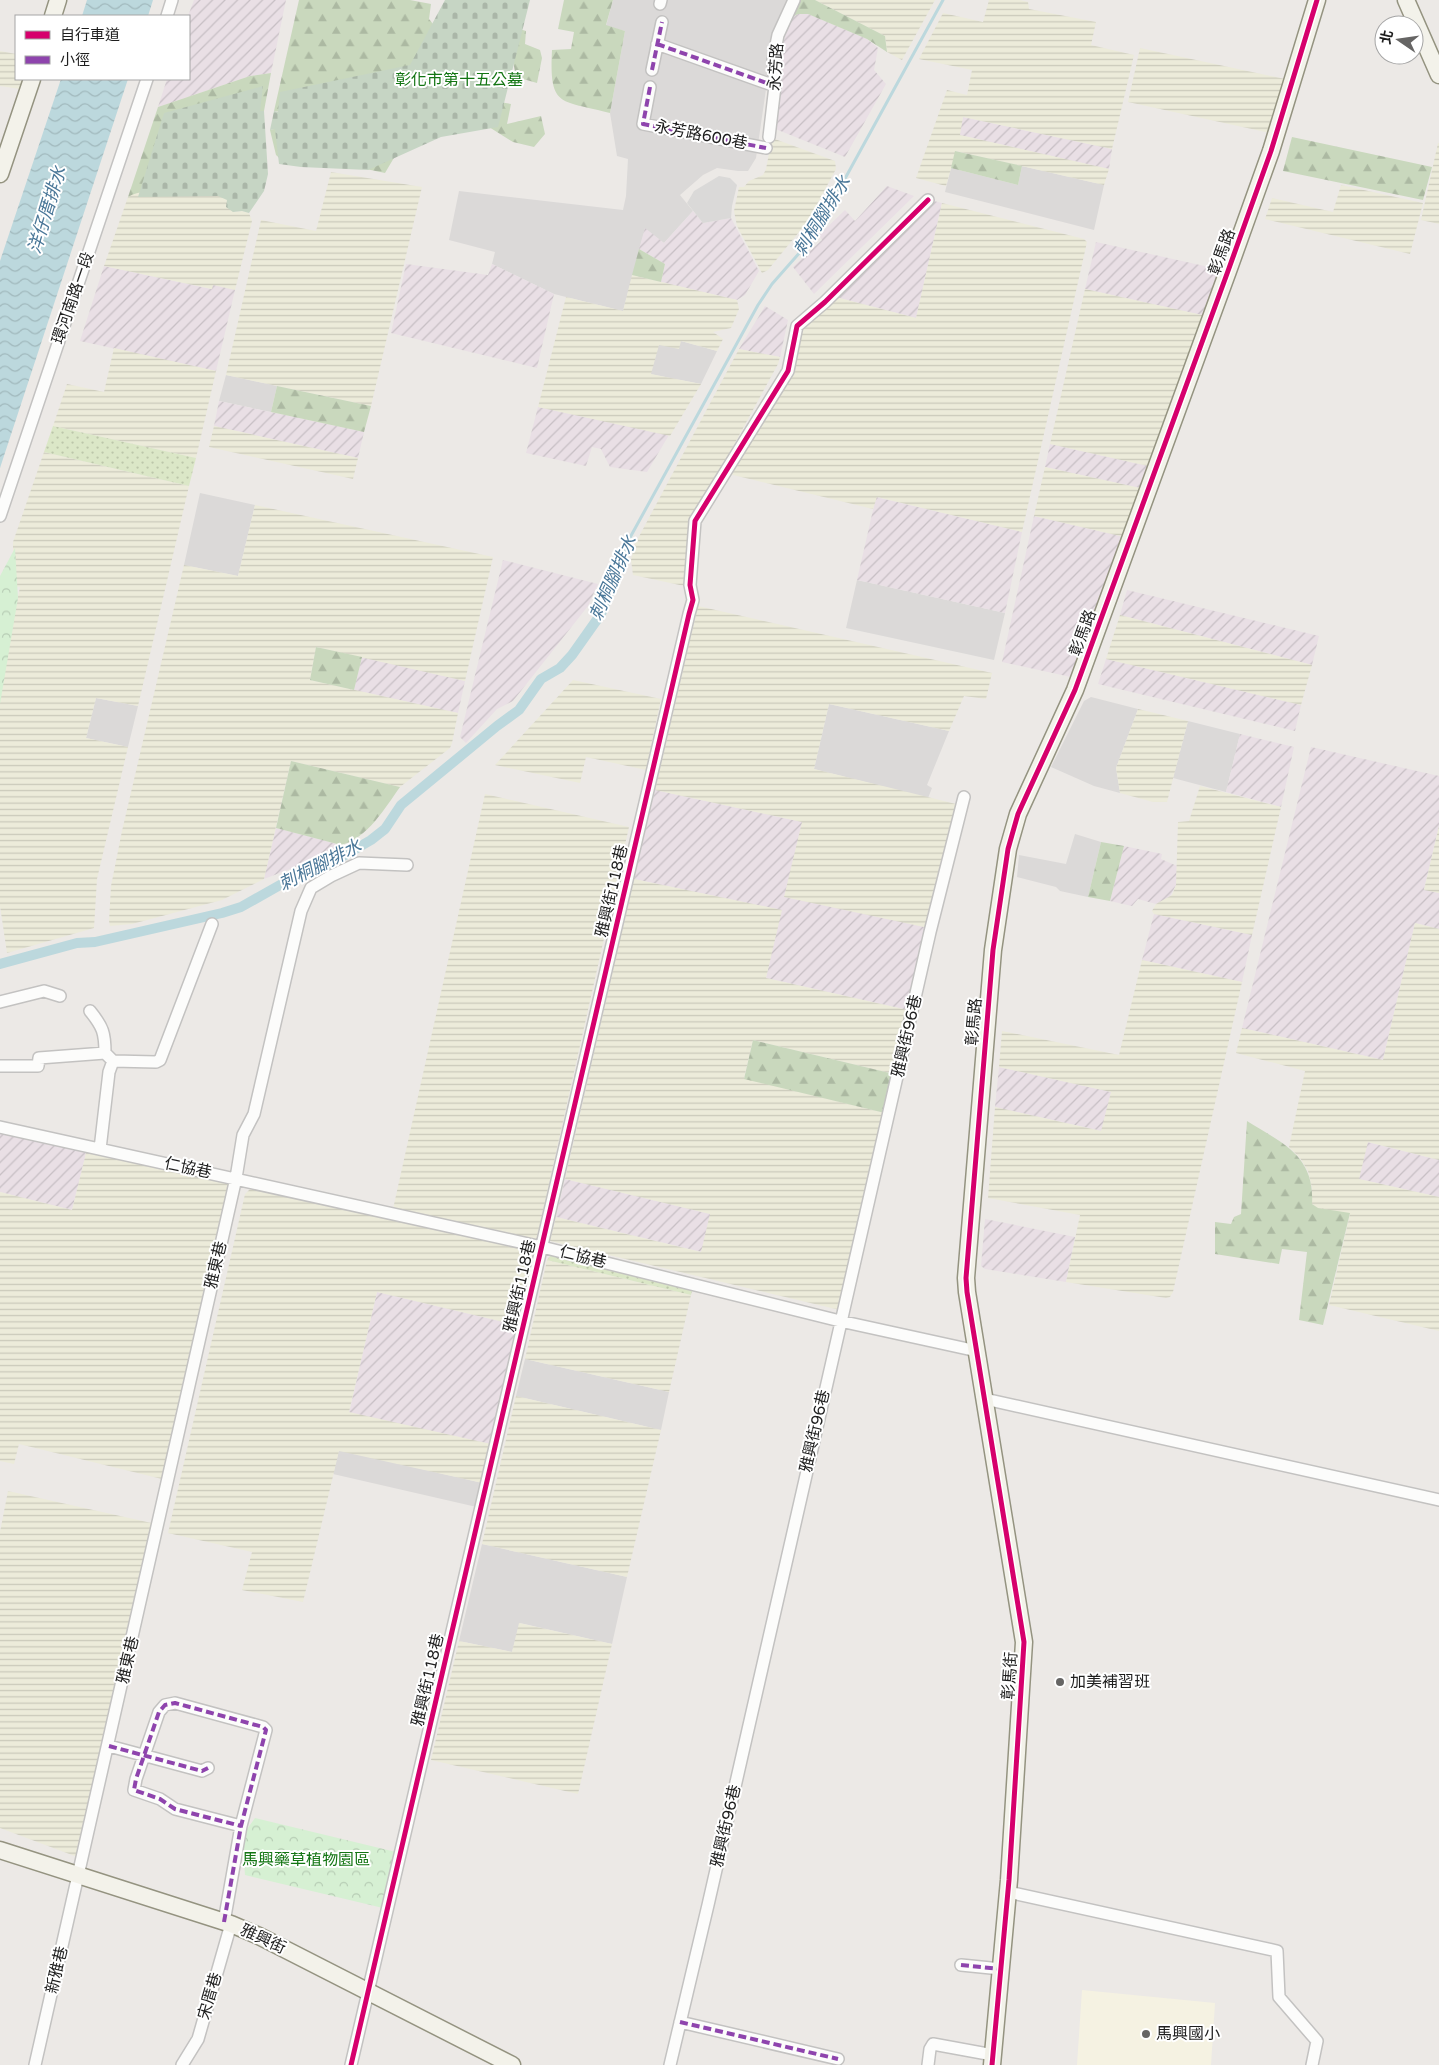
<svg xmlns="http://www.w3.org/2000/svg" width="1439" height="2065" font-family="'Varela Round','Noto Sans TC',sans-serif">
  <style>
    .residential { fill: #dbd9d8 }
    .industrial { fill: url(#industrial-furrows) }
    .education { fill: #f5f2e2 }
    .religious { fill: #dad9d8 }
    .farmland { fill: url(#farmland-rules) }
    .grass { fill: url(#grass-dots) }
    .forest { fill: url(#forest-firs) }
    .cemetery { fill: url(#cemetery-stones) }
    .park { fill: url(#park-crowns) }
    .water { fill: url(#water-waves) }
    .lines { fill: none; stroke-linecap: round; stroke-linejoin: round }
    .stream { stroke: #bcd8dd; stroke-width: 3 }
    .canal { stroke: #bcd8dd; stroke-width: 10 }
    .street-casing { stroke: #c3c2c1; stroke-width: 14 }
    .secondary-casing { stroke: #949380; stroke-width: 19 }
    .street { stroke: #fcfcfb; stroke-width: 11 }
    .secondary { stroke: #f3f2ea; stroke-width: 16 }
    .quiet { stroke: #8e44ad; stroke-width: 4; stroke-dasharray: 8 4; stroke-linecap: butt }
    .cycleway-casing { stroke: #fff; stroke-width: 8 }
    .cycleway { stroke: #d6006c; stroke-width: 5 }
    .poi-dot { fill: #666564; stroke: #fff; stroke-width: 2 }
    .labels { text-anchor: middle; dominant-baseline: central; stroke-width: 4; stroke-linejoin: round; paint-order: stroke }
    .street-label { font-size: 16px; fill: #1e1e1e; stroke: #fff }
    .park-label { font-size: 16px; fill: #137513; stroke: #fff }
    .poi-label { font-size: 16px; fill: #1e1e1e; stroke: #fff; text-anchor: start }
    .water-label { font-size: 18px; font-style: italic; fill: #4a7798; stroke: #fff }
  </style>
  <defs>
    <pattern id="industrial-furrows" width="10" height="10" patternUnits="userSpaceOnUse" patternTransform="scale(1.25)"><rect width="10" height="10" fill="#e9dfe5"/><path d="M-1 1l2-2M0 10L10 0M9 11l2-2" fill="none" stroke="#c7bfc4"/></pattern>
    <pattern id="farmland-rules" width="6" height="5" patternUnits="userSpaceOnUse" patternTransform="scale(1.25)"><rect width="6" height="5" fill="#ecebda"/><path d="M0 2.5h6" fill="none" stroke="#cac9bb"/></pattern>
    <pattern id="grass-dots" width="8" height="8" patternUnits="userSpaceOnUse" patternTransform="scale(1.25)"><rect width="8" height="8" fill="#dbe7c7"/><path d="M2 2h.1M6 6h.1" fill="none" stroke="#bcc6aa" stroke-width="1.8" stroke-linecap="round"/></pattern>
    <pattern id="forest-firs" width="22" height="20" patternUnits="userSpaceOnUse" patternTransform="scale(1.25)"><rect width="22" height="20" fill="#c9d8bd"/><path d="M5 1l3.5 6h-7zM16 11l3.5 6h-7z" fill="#acb9a2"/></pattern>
    <pattern id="cemetery-stones" width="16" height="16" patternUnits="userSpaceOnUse" patternTransform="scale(1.25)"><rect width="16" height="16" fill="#c6d5c4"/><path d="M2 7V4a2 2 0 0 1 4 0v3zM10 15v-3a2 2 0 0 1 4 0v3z" fill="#aab6a8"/></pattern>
    <pattern id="park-crowns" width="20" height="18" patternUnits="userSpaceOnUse" patternTransform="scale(1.25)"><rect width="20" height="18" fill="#d6f0d3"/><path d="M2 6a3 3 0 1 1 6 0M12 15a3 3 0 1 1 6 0" fill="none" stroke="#b7cdb5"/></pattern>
    <pattern id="water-waves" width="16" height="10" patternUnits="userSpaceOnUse" patternTransform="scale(1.25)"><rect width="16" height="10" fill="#bcd8dd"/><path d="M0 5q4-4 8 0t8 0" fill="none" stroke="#a1b9bd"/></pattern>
  </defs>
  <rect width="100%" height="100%" fill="#ece9e6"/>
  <!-- residential -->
  <path class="residential" d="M613,0H790L774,34L756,158L748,171H738L717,168L703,175L680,195L693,211L664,243L645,229L623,311L554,294L492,264L495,252L449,240L459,191L623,210L626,196L628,159L617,156L610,113L625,31L606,26Z
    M1022,166L1104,185L1094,230L945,192L951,168L1018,185Z
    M681,341L717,351L701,384L650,374L659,344Z
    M226,375L277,386L271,412L219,401Z
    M200,493L255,505L238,576L184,565Z
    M857,580L1005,613L994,660L846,628Z
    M1091,697L1138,709L1116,768L1120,793L1094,786L1051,767L1084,701Z
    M96,698L138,706L128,747L86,738Z
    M829,704L949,731L927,785L932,788L928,798L814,769Z
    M1188,721L1240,734L1226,792L1173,778Z
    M1075,834L1101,842L1088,897L1060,891L1056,887L1017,877L1019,855L1066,864Z
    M525,1359L669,1392L661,1430L516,1396Z
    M339,1450L487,1484L481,1508L333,1474Z
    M482,1544L627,1577L612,1644L520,1623L512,1652L459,1641Z"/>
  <!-- industrial -->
  <path class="industrial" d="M194,0H286L271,73L250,76L158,107L167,79H189L188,16Z
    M798,14H808L867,39L878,48L874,70L886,84L845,157L773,128L783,44L790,18Z
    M963,117L1112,149L1109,169L959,135Z
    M887,186L914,196L814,294L793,267L822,240L819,235L845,210L855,221Z
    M930,200L942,203L916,318L828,295Z
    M693,211L703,223L731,218L759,271L745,295L737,300L661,282L665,264L639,249L645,228L664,243Z
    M1096,242L1227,271L1211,317L1085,289Z
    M406,264L488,275L492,264L554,294L537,368L391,333Z
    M104,266L211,289L213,284L235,290L216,371L80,341Z
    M765,306L788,320L780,357L739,349Z
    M219,401L364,432L358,458L214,426Z
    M538,407L669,435L647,472L610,467L601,449L592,447L586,466L526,453Z
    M1050,444L1157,468L1149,490L1045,467Z
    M876,497L1022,532L1005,613L857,580Z
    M1034,516L1133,539L1080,679L1002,662Z
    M503,560L598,584L588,606L513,701L497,709L466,743L460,737Z
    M1127,590L1319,636L1312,665L1120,615Z
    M362,657L465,681L458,713L354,690Z
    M1106,659L1301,705L1295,731L1098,684Z
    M1240,734L1294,747L1281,807L1226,792Z
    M1311,747L1439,776V826L1424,889L1439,893V929L1415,923L1383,1060L1242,1028Z
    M655,790L802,822L933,929L912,1011L766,978L781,910L634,879Z
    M276,828L341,845L326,855L264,879Z
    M1124,846L1162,854L1161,859L1177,866L1176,885L1169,898L1156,904L1138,899L1132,906L1110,901Z
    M1154,914L1252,935L1242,982L1142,960Z
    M999,1067L1111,1092L1102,1131L995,1107Z
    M0,1125L88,1145L72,1210L0,1192Z
    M1367,1142L1439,1160V1197L1359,1179Z
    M565,1179L711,1214L702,1252L556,1217Z
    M985,1219L1075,1237L1066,1282L985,1269L981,1266Z
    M377,1292L521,1326L495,1445L349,1413Z"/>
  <!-- education -->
  <path class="education" d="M1082,1990L1215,2003L1211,2065H1077Z"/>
  <!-- religious -->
  <path class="religious" d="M719,176L730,178L737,185L732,206L731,218L703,223L687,203L694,191Z"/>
  <!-- farmland -->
  <path class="farmland" d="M815,0H935L902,60L887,52L885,36Z
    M989,0H1020L1028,2L1029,9L1096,22L1091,45L1134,55L1112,149L963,117L960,135L1109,169L1104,185L956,151L946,186L916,178L947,90L967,95L972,70L919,59L943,13L983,22Z
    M1140,48L1285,79L1270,133L1128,102Z
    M0,51L16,54V79H24L20,89L0,86Z
    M772,138L835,161L836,169L808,221L768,270L762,273L737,226L734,211L739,187H744L749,181L763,175L766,169Z
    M1438,143H1439V224L1421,220Z
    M331,172L422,187L371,406L226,375L261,220L316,231Z
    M221,182L234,212L242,211L249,213L252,221L235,290L213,285L212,289L104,266L128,197L134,192L144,191L182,196Z
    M1341,185L1423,203L1410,254L1265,219L1272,198L1333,212Z
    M942,203L1084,239L1087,242L1022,532L877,497L873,509L729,474L786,370L798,319L828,295L916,318Z
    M632,275L737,300L739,309L731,328L713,332L723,339L717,351L681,341L679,349L659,345L651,374L701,384L670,436L538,407L566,297L623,311Z
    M1085,289L1211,317L1157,468L1050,444Z
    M114,348L216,371L196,458L53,426L67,384L104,392Z
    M739,349L780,357L778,364L694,518L689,587L633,575L631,560L635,544Z
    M214,426L358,458L353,479L209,447Z
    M44,452L189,486L138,706L96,698L86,738L128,747L97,879L94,928L7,953L0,906V685L20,587L13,586V542Z
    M1045,467L1149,490L1133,539L1034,516Z
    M255,505L493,557L465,681L316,647L310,680L458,713L452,743L450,748L400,787L291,761L264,879L222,900L132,924L110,926L109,921L111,886L122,831L184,565L238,576Z
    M698,606L992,673L986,699L964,696L949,731L829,704L814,769L960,805L933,929L784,897L802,822L655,790Z
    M1120,615L1312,665L1301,705L1106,659Z
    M573,680L661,699L646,770L586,757L580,783L495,765Z
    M1138,709L1188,721L1167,802H1153L1120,793L1116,768Z
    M1200,786L1281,807L1252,935L1154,914L1152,911L1156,904L1172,895L1176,885L1178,822L1189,821Z
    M485,794L629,827L536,1242L393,1209Z
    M1439,826V893L1424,890Z
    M634,879L782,910L766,978L912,1011L898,1075L753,1040L744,1078L889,1114L844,1311L550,1241L556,1217L701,1252L710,1214L565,1179Z
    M1415,923L1439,929V1160L1368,1142L1359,1179L1439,1197V1331L1329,1305L1350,1214L1317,1208L1312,1204V1188L1308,1171L1300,1158L1289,1147L1305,1071L1236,1053L1242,1028L1383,1060Z
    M1142,960L1242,982L1173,1292L1170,1297L1166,1298L1066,1282L1080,1215L988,1198L995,1107L1101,1131L1111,1092L999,1067L1002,1031L1119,1055Z
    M88,1145L234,1178L166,1480L19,1444L14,1464L0,1461V1192L72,1210Z
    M255,1184L538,1250L521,1326L377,1292L349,1412L495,1445L487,1484L339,1451L303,1602L242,1590L252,1552L168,1533L245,1194Z
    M547,1260L691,1295L669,1392L525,1359Z
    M516,1396L661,1430L627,1577L482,1544Z
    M8,1491L156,1524L80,1858L0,1828V1532Z
    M519,1623L612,1644L578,1794L431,1760L459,1641L512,1652Z"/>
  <!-- grass -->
  <path class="grass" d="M53,426L196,458L189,486L44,452Z
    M552,1253L693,1287L691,1295L547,1260Z"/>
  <!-- forest -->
  <path class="forest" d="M299,0H410L431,4L429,19L433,24L513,27L526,31L525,44L540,50L542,58L537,83L516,77L513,61L494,101L511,104L507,124L541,116L545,134L534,147L513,142L489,127L459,122L398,151L385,173L347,165L285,163L276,155L270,130L294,124V114L274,111Z
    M564,0H613L606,25L625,31L610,113C560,100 549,108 552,50L571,49L574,32L558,29Z
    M800,0H815L885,36L887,52L867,39L808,14H798L790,18Z
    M271,73L264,111L243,114L191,168L190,196C170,197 146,185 128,197L158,107L250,76Z
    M1292,137L1432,167L1423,200L1283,171Z
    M955,151L1022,166L1018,185L951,168Z
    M639,249L665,264L661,282L632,275Z
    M277,386L371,406L364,432L271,412Z
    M316,647L362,657L354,690L310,680Z
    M291,761L400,787C385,808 367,839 341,845L276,828Z
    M1101,842L1124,846L1110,901L1088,897Z
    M753,1040L898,1075L889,1114L744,1079Z
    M1247,1121C1282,1143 1315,1155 1312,1204L1318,1208L1350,1213L1323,1325L1299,1320L1307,1252L1282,1249L1279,1264L1215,1254V1222L1231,1224L1234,1217L1241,1214Z"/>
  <!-- cemetery -->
  <path class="cemetery" d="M445,0H530L498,127L441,137L368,170L301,167L279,164L275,129L270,130L274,111L278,112L280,92L410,65Z
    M263,86L260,111H264L268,174L264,191L249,213L242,211L233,212L226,207L227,200L218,196L138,197L164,113Z"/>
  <!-- park -->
  <path class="park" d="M15,548L18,598L0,704V576Z
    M255,1818L396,1852L383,1908L245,1875L242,1836Z"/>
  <!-- water -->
  <path class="water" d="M87,0H153L148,16H82Z
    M61,79H128L0,468V261Z"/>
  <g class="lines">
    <!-- stream -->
    <path class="stream" d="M610,591L627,543L758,305L772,284L809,242L825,215L943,0"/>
    <!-- canal -->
    <path class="canal" d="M0,964L77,943L95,942L222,913L241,907L303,872L328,865L371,840L385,829L401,805L497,726L519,710L541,679L560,668L572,655L601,614L610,591"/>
    <!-- street casing -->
    <g class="street-casing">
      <path id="street" d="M660,4L661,0
        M167,16L172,0
        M657,44L775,86
        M652,70L662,22
        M650,87L643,124L766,148
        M769,137L775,86L773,60L778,35L794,0
        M0,516L147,79
        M0,1002L44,991L60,996
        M90,1011C103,1027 105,1033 105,1053
        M0,1066H38L39,1058L105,1053L113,1061
        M0,1127L542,1247L840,1321L977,1351
        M100,1149L109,1072L113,1061L156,1062L160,1060L212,924
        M985,1399L1439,1500
        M109,1746L202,1771L208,1768
        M1008,1892L1277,1951L1279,1997L1317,2041L1312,2065
        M224,1922L241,1826L266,1730L263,1727L175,1703L165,1705L159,1712L136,1779L134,1790L160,1799L175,1809L241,1826
        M961,1965L1001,1969
        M680,2022L838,2059
        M35,2065L236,1178L243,1135L254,1114L301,911L311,888L331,876L359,863L407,865
        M182,2065L198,2039L231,1924
        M351,2065L689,614L693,600L690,585L695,521L788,371L797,326L825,302L928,200
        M670,2065L708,1905L930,932L964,797
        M928,2065L930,2049L933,2044L993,2055"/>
    </g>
    <!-- secondary casing -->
    <g class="secondary-casing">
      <path id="secondary" d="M1406,0L1439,75
        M53,16L58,0
        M0,174L32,79
        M0,1850L231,1924L259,1936L512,2065
        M992,2065L1009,1880L1024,1642L967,1292L966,1278L993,950L1008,849L1018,814L1075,690L1228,271L1271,151L1317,0"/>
    </g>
    <!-- street -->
    <use href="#street" class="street"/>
    <!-- secondary -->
    <use href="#secondary" class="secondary"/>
    <!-- quiet -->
    <path class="quiet" d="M657,44L775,86
      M652,70L662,22
      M650,87L643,124L766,148
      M109,1746L202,1771L208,1768
      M224,1922L241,1826L266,1730L263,1727L175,1703L165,1705L159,1712L136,1779L134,1790L160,1799L175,1809L241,1826
      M961,1965L1001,1969
      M680,2022L838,2059"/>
    <!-- cycleway casing -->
    <g class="cycleway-casing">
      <path id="cycleway" d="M351,2065L689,614L693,600L690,585L695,521L788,371L797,326L825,302L928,200
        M992,2065L1009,1880L1024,1642L967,1292L966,1278L993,950L1008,849L1018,814L1075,690L1228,271L1271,151L1317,0"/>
    </g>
    <!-- cycleway -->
    <use href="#cycleway" class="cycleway"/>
  </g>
  <!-- markers -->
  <g class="poi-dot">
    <circle cx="1060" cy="1682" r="5"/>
    <circle cx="1146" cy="2034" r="5"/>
  </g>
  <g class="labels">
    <!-- street labels -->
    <g class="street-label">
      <text transform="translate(776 67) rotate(-86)">永芳路</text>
      <text transform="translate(701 135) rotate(11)">永芳路600巷</text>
      <text transform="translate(1222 252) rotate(-70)">彰馬路</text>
      <text transform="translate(73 298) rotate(-71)">環河南路一段</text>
      <text transform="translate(1083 633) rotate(-70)">彰馬路</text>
      <text transform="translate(612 891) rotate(-77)">雅興街118巷</text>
      <text transform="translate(974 1022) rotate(-85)">彰馬路</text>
      <text transform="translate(907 1036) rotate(-77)">雅興街96巷</text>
      <text transform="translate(188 1168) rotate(12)">仁協巷</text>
      <text transform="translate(583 1257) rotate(14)">仁協巷</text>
      <text transform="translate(216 1265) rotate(-77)">雅東巷</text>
      <text transform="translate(520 1286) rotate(-77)">雅興街118巷</text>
      <text transform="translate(815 1431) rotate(-77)">雅興街96巷</text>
      <text transform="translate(128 1660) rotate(-77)">雅東巷</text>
      <text transform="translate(1010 1676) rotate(-86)">彰馬街</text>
      <text transform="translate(428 1680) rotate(-77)">雅興街118巷</text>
      <text transform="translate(726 1826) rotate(-77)">雅興街96巷</text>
      <text transform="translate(263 1939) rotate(25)">雅興街</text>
      <text transform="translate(57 1970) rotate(-77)">新雅巷</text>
      <text transform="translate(210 1996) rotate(-74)">宋厝巷</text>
    </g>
    <!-- park labels -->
    <g class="park-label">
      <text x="459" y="80">彰化市第十五公墓</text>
      <text x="306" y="1860">馬興藥草植物園區</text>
    </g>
    <!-- poi labels -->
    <g class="poi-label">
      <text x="1070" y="1682">加美補習班</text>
      <text x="1156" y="2034">馬興國小</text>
    </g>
    <!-- water labels -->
    <g class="water-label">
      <text transform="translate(47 210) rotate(-73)">洋仔厝排水</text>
      <text transform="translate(822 216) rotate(-58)">刺桐腳排水</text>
      <text transform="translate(613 578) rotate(-66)">刺桐腳排水</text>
      <text transform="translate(320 865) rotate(-27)">刺桐腳排水</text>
    </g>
  </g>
  <!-- legend -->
  <rect x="15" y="15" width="175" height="65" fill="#ffffff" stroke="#a5a5a5"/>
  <rect x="25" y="31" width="25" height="8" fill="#d6006c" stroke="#a5a5a5"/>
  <text x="60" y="40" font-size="15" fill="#1e1e1e">自行車道</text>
  <rect x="25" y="56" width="25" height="8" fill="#8e44ad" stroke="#a5a5a5"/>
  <text x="60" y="65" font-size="15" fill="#1e1e1e">小徑</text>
  <!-- north arrow -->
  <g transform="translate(1399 40) rotate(283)"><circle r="24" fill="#ffffff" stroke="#a5a5a5"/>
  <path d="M0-4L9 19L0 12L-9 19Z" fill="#666564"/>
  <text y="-8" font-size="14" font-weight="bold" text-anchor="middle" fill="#1e1e1e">北</text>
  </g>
</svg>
